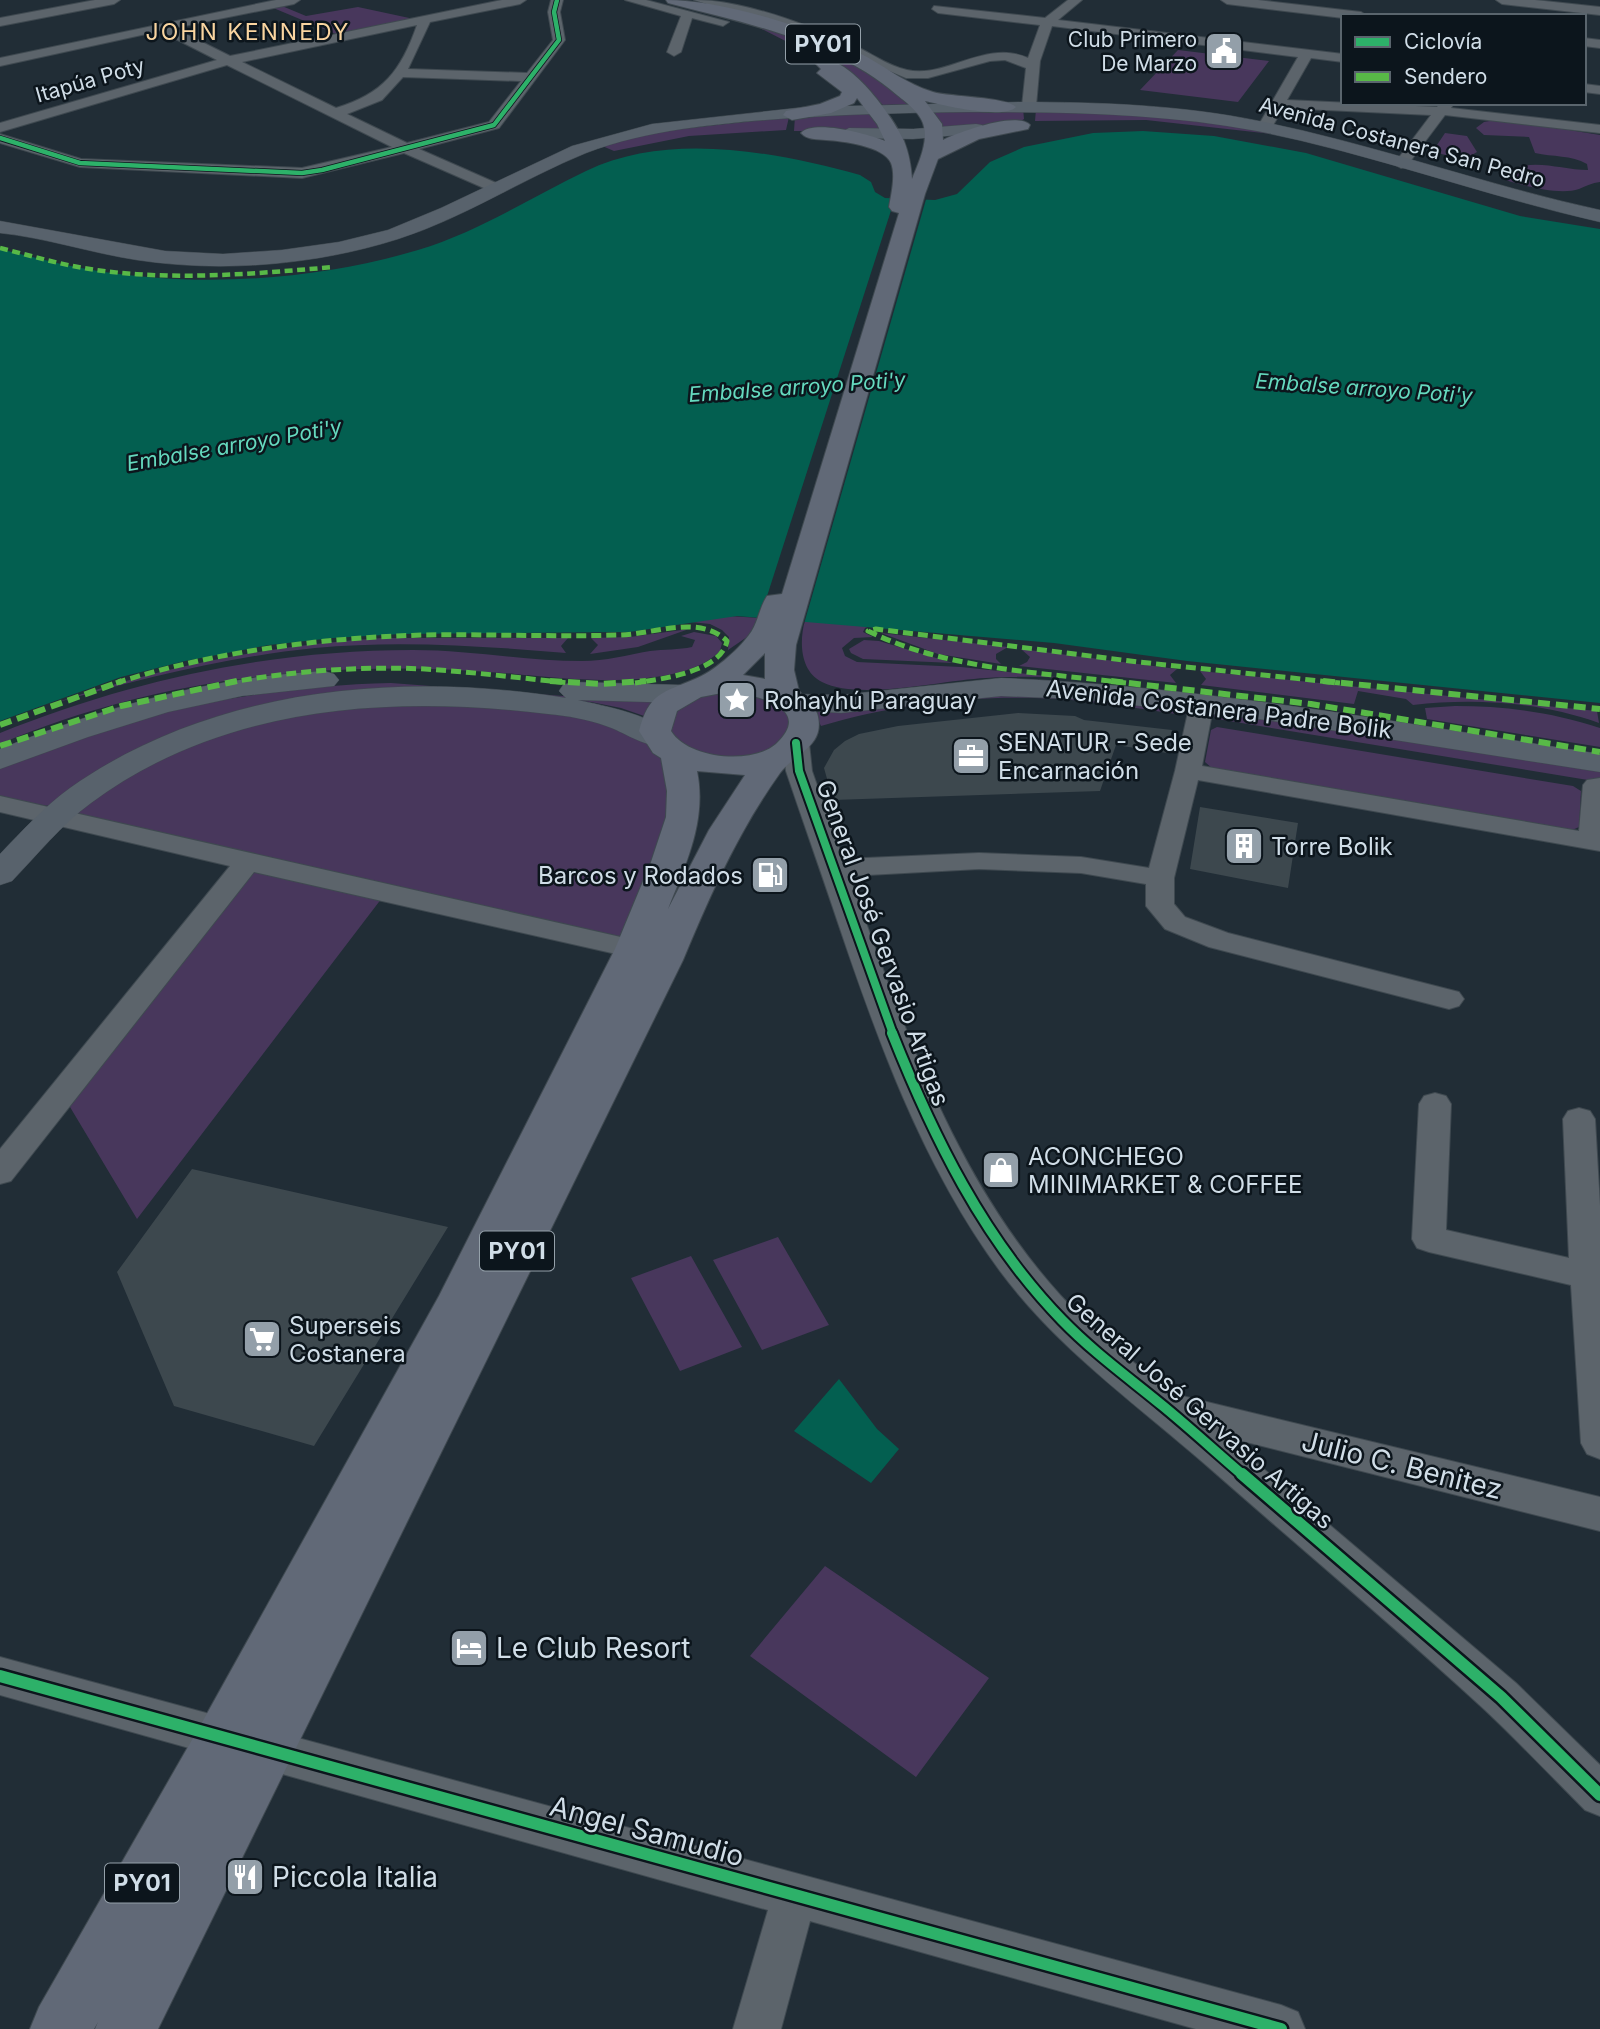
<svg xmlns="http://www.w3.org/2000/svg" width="1600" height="2029" font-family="Inter,sans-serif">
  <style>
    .green { fill: #48375c }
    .water { fill: #035f50 }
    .pier { fill: #212d36 }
    .building { fill: #3d484e }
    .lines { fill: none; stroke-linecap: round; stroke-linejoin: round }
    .minor-casing { stroke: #3f4950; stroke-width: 2 }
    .major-casing { stroke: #3f4950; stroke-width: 1 }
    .highway-casing { stroke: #3f4950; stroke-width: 2 }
    .minor { fill: #5c646b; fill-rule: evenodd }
    .major { fill: #58626c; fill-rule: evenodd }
    .highway { fill: #616977; fill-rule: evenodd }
    .quiet-far2 { stroke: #58b947; stroke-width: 4.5; stroke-dasharray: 8 4.5; stroke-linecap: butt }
    .quiet-far1 { stroke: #58b947; stroke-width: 5; stroke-dasharray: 10 5; stroke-linecap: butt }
    .quiet { stroke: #58b947; stroke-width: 6; stroke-dasharray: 12 6; stroke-linecap: butt }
    .cycleway-far3-casing { stroke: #0c151c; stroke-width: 6 }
    .cycleway-far2-casing { stroke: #0c151c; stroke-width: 12 }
    .cycleway-far1-casing { stroke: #0c151c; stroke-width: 14 }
    .cycleway-casing { stroke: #0c151c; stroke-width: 17 }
    .cycleway-far3 { stroke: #2db169; stroke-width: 4.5 }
    .cycleway-far2 { stroke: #2db169; stroke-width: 8 }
    .cycleway-far1 { stroke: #2db169; stroke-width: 10 }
    .cycleway { stroke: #2db169; stroke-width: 12 }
    .labels { text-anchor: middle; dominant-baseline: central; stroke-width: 5; stroke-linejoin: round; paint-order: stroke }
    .far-poi-label { font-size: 21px; fill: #d0dde7; stroke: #0c151c; text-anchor: end }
    .far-street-label { font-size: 21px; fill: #d0dde7; stroke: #0c151c }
    .far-water-label { font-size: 21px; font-style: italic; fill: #65dabf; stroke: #0c151c }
    .far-quarter-label { font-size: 23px; letter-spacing: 2px; fill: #fad5a0; stroke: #0c151c }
    .shield { fill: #0c151c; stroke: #95a1aa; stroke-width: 2 }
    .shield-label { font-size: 23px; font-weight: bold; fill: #d0dde7 }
    .poi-label { font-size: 24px; fill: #d0dde7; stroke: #0c151c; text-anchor: start }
    .street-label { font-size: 24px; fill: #d0dde7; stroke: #0c151c }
    .near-street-label { font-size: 28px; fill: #d0dde7; stroke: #0c151c }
    .near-poi-label { font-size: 28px; fill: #d0dde7; stroke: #0c151c; text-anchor: start }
  </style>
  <rect width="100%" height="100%" fill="#212d36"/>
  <!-- green -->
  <path class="green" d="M282,6L306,16L358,7L414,19L338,35L271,7Z
    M750,23L813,44L872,72L914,104L883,105L848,73Z
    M1178,50L1269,61L1238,102L1140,90Z
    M927,107L1023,108L1024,119L1018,123L938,131Z
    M874,109L883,132L794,131L795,116Z
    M1036,109L1218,121L1272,134L1146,120L1035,121Z
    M789,117L786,130L689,136L614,151L600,145L644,133Z
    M1500,119L1600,135V182C1592,183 1586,186 1579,189C1559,196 1520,185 1500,178C1526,154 1557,170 1588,170L1587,164C1571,155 1553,157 1535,153L1529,137L1484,135L1476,128L1484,122Z
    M1445,133L1467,136L1477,152C1465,161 1446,156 1433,151Z
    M728,616L760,618L747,637L728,650L729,637L722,630L710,624L691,622Z
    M805,620L870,626L865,628L863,632L873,637L854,638L842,648L845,656L857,662L961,667L1066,678C1040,677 1013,676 986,678C943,680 859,701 822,682C800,671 799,642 805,620Z
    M689,629L638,647L590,654L598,645L591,638L630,637Z
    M694,632L716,636L722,643L720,651C680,692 567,679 515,674C341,658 162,675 0,744V733C132,680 270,650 413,650C470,650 526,661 582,661C606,661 627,655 650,651C664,649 679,650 692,647L695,640L681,636Z
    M881,633L1008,647L996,654V659L1001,664L938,654Z
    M382,638H568L561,646L566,653C483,646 399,640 315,648C226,657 140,679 55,703C161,667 270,645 382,638Z
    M864,640L879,641L953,663L863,659L851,653L849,649Z
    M1021,649L1177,669L1170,675L1176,683L1019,666L1027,662L1030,657Z
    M1200,671L1597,711L1599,723C1540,702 1475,698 1413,705L1406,699L1358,691L1354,704L1201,685L1206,679Z
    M391,683L576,697L655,699L647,717L621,708L591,702L436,689L294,700L49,806L0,798V764C43,749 87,730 132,719C218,698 303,685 391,683Z
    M736,689L785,707L792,727L779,746L748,758H711L670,737L671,713L696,695Z
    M1000,690L1187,709L1188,712L1183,715C1134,708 1084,699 1034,698C964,696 888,706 821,726L813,709Z
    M386,695L623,721L680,774L634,949L55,817L179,741Z
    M1455,706C1505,706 1552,712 1600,728V747L1427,719L1425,708Z
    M1217,711L1600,770V782L1217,719L1214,716Z
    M1217,727L1573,786L1581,791L1579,827L1570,831L1213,769L1205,762L1211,730Z
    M247,863L385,894L137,1219L70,1107L57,1100Z
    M778,1237L829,1325L762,1350L713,1260Z
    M691,1256L742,1347L680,1371L631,1278Z
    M825,1566L989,1678L916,1777L750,1656Z"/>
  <!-- water -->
  <path class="water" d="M1143,131L1214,136L1306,153L1520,216L1600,229V703L1187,661L1054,643L737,616L629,632L401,634L333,638L269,645L185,661L121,677L0,721V249C33,257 65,266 98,271C202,288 317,280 418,250C478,232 530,198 586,171C669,131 776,152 860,175L871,182L875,192L885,198L935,200L957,194L990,162L1024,147L1093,133Z
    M839,1379L877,1429L899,1449L871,1483L794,1431Z"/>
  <!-- pier -->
  <path class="pier" d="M896,195L927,196L804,624L759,621Z"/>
  <!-- building -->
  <path class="building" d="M1018,713L1075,716L1084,720L1172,730L1167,753L1116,745L1100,791L833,800L824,768L834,750L845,741L859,734L898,726Z
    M1200,807L1298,823L1288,888L1190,869Z
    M192,1169L448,1227L314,1446L174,1406L117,1272Z"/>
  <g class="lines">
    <!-- minor casing -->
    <g class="minor-casing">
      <path id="minor" d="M95,0H120L114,4L0,26V18Z
        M276,0H300L294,4L174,28L230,56L502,0H526L520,4L430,22L408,69L527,73L553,40L548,12L551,0H563L560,12L565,40L499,128L419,149L503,186L506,189L503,192H493L404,153L302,178L80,167L0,143V134L81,159L302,168L392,147L227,65L0,132V123L217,60L160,31L0,66V58ZM417,25C401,71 383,94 336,108L242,62ZM403,77L521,81L489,122L407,143L347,114L382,100Z
        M625,0H646L729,22L723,26L692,18L681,52L674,56L667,52L681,16Z
        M694,0C744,0 807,25 853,45C871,53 888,66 907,70C946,79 985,39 1028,58L1040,25L938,13L932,9L934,6L1045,18L1068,0H1082L1058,20L1343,54V62L1311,58L1287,100L1437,107L1440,103H1454L1451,108L1600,125V133L1445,115L1406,167L1401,168L1394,164L1431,115L1283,108L1272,127L1260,131L1255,130L1253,127L1261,121L1298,57L1052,26L1040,61L1036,106L1029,110L1022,106L1026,68L1005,60L990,61L928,78H906L805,35Z
        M1221,0H1258L1361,12L1367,16L1343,18L1227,4Z
        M1496,0H1535L1600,7V15L1502,4Z
        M1584,38L1600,40V48L1584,46Z
        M1584,84L1600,86V94L1584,92Z
        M1202,696L1211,698L1214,703L1202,766L1579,831L1583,785L1587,780L1600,778V851L1198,780L1174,878V904L1185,917L1228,933L1459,992L1464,999L1459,1006L1449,1009L1209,947L1165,929L1146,906V884L1081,873L979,869L849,876C903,1024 953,1177 1061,1296C1095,1333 1134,1363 1174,1394L1600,1497V1531L1226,1437L1516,1683L1600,1765V1816L1585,1810C1552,1777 1519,1742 1485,1710C1394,1626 1299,1547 1206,1465C1135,1403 1057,1348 1000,1271C920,1162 875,1033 832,905C817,860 801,816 786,771L783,743L787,738L796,735L805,738L809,743L812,771L843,859L979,853L1081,857L1149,868L1175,771L1190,703L1193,698Z
        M0,796L634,940L644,942L648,949L644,956L634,958L254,872L11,1181L0,1184V1149L230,866L0,812Z
        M1435,1093L1446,1096L1451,1104L1446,1230L1569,1258L1563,1119L1568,1111L1579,1108L1590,1111L1595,1119L1600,1206V1459L1587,1454L1581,1443L1571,1285L1429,1252L1417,1248L1412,1239L1419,1104L1424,1096Z
        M0,1657L1281,2005L1298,2012L1305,2029H1196L810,1921L781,2029H733L768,1910L0,1695Z"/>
    </g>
    <!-- major casing -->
    <g class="major-casing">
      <path id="major" d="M1020,102C1100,102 1181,105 1259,121C1374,144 1485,185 1600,210V222C1485,196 1373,154 1257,131C1162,113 1066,112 970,112C874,113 777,116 682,129C649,134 617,141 586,153C522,179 464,218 398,239C316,265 223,273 137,260C91,253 47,238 0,233V221L165,251L223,254L282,250L339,242L388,230L441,208L572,146L652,124L806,107Z
        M976,124L982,125L985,129L982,133L913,139L849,138L840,133L849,128L913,129Z
        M324,671L334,674L339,680L334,686L242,696L168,712L88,737L0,769V749C104,707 211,677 324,671Z
        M1001,678C1202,686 1401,723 1600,754V772L1266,720L1078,699L1001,696L841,713L783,709L779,703L783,697L794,694L841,695Z
        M574,682L682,685L693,688L697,694L693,700L682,703L578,700C604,706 659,716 674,738L670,745C647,750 627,733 606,726C587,719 568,716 548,714C390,695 223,705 91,803C61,825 37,855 12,881L0,885V854C22,831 44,807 70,788C212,688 398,671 566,698L559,691L563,685Z"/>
    </g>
    <!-- highway casing -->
    <g class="highway-casing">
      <path id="highway" d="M666,0C724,0 816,29 867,57C890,70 907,84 933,92C950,97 1007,97 1016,107C1004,120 942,105 925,101L942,124L943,140C959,132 1017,111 1030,125L1028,129L979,139L938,159L925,194L796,645L794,670L799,691L817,713C827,746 794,754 780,773C739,830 710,895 683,960L158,2029H95L98,2022L94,2029H30L39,2007L204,1719L439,1296L615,949L651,862L666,817L667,791L661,758L653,753L639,731C649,693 662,693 695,679C713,672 737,651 749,635C758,624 759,608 767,596L782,594L899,213L892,211L889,207C891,195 896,175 891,163C884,146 842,141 826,140C817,139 807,140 801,133C813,119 869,134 885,141L877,124L857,98L854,103L831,113L792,120L783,115L786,111L820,104L840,96L842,92L817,73L821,69L816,64L819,60C848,53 894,118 904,141C909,154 911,165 912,179C918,164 928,144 924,127C922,114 907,103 897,95C833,40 748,24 668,3ZM765,653V679L743,675ZM727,692C753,694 816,707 776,744C752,765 688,759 671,731L677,711L701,697ZM697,771L745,775L709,830L668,909C686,864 707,820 697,771Z"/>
    </g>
    <!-- minor -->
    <use href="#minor" class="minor"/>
    <!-- major -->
    <use href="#major" class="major"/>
    <!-- highway -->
    <use href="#highway" class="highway"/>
    <!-- quiet-far2 -->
    <path class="quiet-far2" d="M0,248C28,255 55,263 83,268C166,282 251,274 334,267"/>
    <!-- quiet-far1 -->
    <path class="quiet-far1" d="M116,683C216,651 320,638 424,635C490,634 555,637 620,635C655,634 699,614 727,641C721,672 661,679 635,683
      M227,683C292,671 358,666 425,669C473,672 521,678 569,683
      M1126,683C1039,672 948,670 868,631L876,629L1138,662L1340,683"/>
    <!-- quiet -->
    <path class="quiet" d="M550,681L601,684L646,681
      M1111,681L1311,704L1600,752
      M1323,681L1600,709
      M0,725L122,681
      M0,746L121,706L237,681"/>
    <!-- cycleway-far3 casing -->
    <g class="cycleway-far3-casing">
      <path id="cycleway-far3" d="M0,138L80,163L302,173L322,170L494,125L559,40L554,12L557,0"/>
    </g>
    <!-- cycleway-far2 casing -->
    <g class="cycleway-far2-casing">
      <path id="cycleway-far2" d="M796,743L799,771L893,1034"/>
    </g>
    <!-- cycleway-far1 casing -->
    <g class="cycleway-far1-casing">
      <path id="cycleway-far1" d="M892,1033C933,1136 983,1239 1062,1320C1093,1352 1129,1378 1163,1406C1191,1429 1217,1453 1244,1476"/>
    </g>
    <!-- cycleway casing -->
    <g class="cycleway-casing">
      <path id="cycleway" d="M1242,1474L1501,1697L1600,1795
        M0,1676L1281,2029"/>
    </g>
    <!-- cycleway-far3 -->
    <use href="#cycleway-far3" class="cycleway-far3"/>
    <!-- cycleway-far2 -->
    <use href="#cycleway-far2" class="cycleway-far2"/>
    <!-- cycleway-far1 -->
    <use href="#cycleway-far1" class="cycleway-far1"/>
    <!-- cycleway -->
    <use href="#cycleway" class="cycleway"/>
  </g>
  <!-- icons -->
  <defs>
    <g id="civic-square" transform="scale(2.0125)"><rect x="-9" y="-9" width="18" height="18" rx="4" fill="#939fa9" stroke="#0c151c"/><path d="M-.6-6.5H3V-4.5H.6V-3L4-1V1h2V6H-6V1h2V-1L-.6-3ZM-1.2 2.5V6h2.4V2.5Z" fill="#fff"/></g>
    <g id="sight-square" transform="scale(2.0125)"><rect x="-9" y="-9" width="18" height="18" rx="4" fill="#939fa9" stroke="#0c151c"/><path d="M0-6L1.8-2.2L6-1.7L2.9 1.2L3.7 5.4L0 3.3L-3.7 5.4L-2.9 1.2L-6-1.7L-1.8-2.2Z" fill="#fff"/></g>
    <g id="office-square" transform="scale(2.0125)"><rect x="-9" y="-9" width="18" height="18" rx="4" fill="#939fa9" stroke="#0c151c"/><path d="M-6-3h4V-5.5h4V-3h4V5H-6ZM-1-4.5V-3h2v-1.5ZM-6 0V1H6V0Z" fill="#fff"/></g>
    <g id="building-square" transform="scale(2.0125)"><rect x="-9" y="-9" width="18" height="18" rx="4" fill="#939fa9" stroke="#0c151c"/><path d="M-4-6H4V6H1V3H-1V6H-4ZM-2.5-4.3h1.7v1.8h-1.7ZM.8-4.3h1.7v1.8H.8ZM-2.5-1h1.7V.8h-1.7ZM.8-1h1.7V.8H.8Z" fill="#fff"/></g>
    <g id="fuel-square" transform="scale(2.0125)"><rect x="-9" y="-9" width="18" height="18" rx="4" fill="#939fa9" stroke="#0c151c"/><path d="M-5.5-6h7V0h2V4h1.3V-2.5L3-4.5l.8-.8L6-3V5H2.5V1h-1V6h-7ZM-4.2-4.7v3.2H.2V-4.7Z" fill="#fff"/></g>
    <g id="shop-square" transform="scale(2.0125)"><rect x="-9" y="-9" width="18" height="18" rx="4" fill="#939fa9" stroke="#0c151c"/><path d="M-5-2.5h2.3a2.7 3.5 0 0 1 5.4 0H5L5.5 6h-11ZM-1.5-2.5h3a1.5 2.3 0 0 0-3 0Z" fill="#fff"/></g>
    <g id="supermarket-square" transform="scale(2.0125)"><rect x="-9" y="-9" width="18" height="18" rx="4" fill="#939fa9" stroke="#0c151c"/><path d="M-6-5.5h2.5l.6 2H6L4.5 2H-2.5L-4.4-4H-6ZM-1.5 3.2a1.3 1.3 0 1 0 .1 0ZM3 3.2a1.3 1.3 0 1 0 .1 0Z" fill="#fff"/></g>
    <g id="hotel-square" transform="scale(2.0125)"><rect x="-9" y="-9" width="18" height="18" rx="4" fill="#939fa9" stroke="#0c151c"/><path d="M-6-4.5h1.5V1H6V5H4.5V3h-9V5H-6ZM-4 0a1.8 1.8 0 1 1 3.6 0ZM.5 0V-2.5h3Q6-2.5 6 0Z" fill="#fff"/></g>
    <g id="restaurant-square" transform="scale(2.0125)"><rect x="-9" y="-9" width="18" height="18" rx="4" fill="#939fa9" stroke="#0c151c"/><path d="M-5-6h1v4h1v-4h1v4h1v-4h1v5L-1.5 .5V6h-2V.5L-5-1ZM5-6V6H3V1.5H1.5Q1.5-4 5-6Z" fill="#fff"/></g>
  </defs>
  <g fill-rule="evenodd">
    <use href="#civic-square" x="1224" y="51"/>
    <use href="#sight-square" x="737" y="700"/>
    <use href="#office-square" x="971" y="756"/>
    <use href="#building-square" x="1244" y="846"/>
    <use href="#fuel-square" x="770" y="875"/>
    <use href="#shop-square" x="1001" y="1170"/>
    <use href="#supermarket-square" x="262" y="1339"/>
    <use href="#hotel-square" x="469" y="1648"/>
    <use href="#restaurant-square" x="245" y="1877"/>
  </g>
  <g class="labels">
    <!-- far-poi labels -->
    <g class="far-poi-label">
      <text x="1197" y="39">Club Primero<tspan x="1197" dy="24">De Marzo</tspan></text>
    </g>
    <!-- far-street labels -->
    <g class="far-street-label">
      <text transform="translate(90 80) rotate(-16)">Itapúa Poty</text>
      <text transform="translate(1402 142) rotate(15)">Avenida Costanera San Pedro</text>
    </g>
    <!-- far-water labels -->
    <g class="far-water-label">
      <text transform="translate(797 387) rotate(-4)">Embalse arroyo Poti'y</text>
      <text transform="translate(1364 388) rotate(4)">Embalse arroyo Poti'y</text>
      <text transform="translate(234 445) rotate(-10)">Embalse arroyo Poti'y</text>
    </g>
    <!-- far-quarter labels -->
    <g class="far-quarter-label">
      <text x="248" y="32">JOHN KENNEDY</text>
    </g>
    <!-- shield labels -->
    <g class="shield">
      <rect x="786" y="24.5" width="74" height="39" rx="5"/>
      <rect x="480" y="1231.5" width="74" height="39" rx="5"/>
      <rect x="105" y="1863.5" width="74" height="39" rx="5"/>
    </g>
    <g class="shield-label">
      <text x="823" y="44">PY01</text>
      <text x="517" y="1251">PY01</text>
      <text x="142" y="1883">PY01</text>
    </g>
    <!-- poi labels -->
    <g class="poi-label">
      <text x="764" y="700">Rohayhú Paraguay</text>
      <text x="998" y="742">SENATUR - Sede<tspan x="998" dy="28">Encarnación</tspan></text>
      <text x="1271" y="846">Torre Bolik</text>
      <text x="743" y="875" text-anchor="end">Barcos y Rodados</text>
      <text x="1028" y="1156">ACONCHEGO<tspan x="1028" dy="28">MINIMARKET &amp; COFFEE</tspan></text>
      <text x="289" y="1325">Superseis<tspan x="289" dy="28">Costanera</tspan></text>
    </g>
    <!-- street labels -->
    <g class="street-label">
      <text transform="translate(1219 709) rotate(7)">Avenida Costanera Padre Bolik</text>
      <text transform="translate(883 943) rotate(70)">General José Gervasio Artigas</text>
      <text transform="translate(1200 1411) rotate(41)">General José Gervasio Artigas</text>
    </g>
    <!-- near-street labels -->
    <g class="near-street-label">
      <text transform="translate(1402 1465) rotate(14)">Julio C. Benitez</text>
      <text transform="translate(647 1831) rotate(15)">Angel Samudio</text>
    </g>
    <!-- near-poi labels -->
    <g class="near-poi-label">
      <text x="496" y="1648">Le Club Resort</text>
      <text x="272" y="1877">Piccola Italia</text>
    </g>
  </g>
  <!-- legend -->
  <rect x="1341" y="14" width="245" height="91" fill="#0c151c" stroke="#5a656d" stroke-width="2"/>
  <rect x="1355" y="37" width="35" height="10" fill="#2db169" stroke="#5a656d" stroke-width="2"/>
  <text x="1404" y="49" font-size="21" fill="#d0dde7">Ciclovía</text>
  <rect x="1355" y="72" width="35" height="10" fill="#58b947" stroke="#5a656d" stroke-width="2"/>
  <text x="1404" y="84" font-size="21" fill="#d0dde7">Sendero</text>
</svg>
